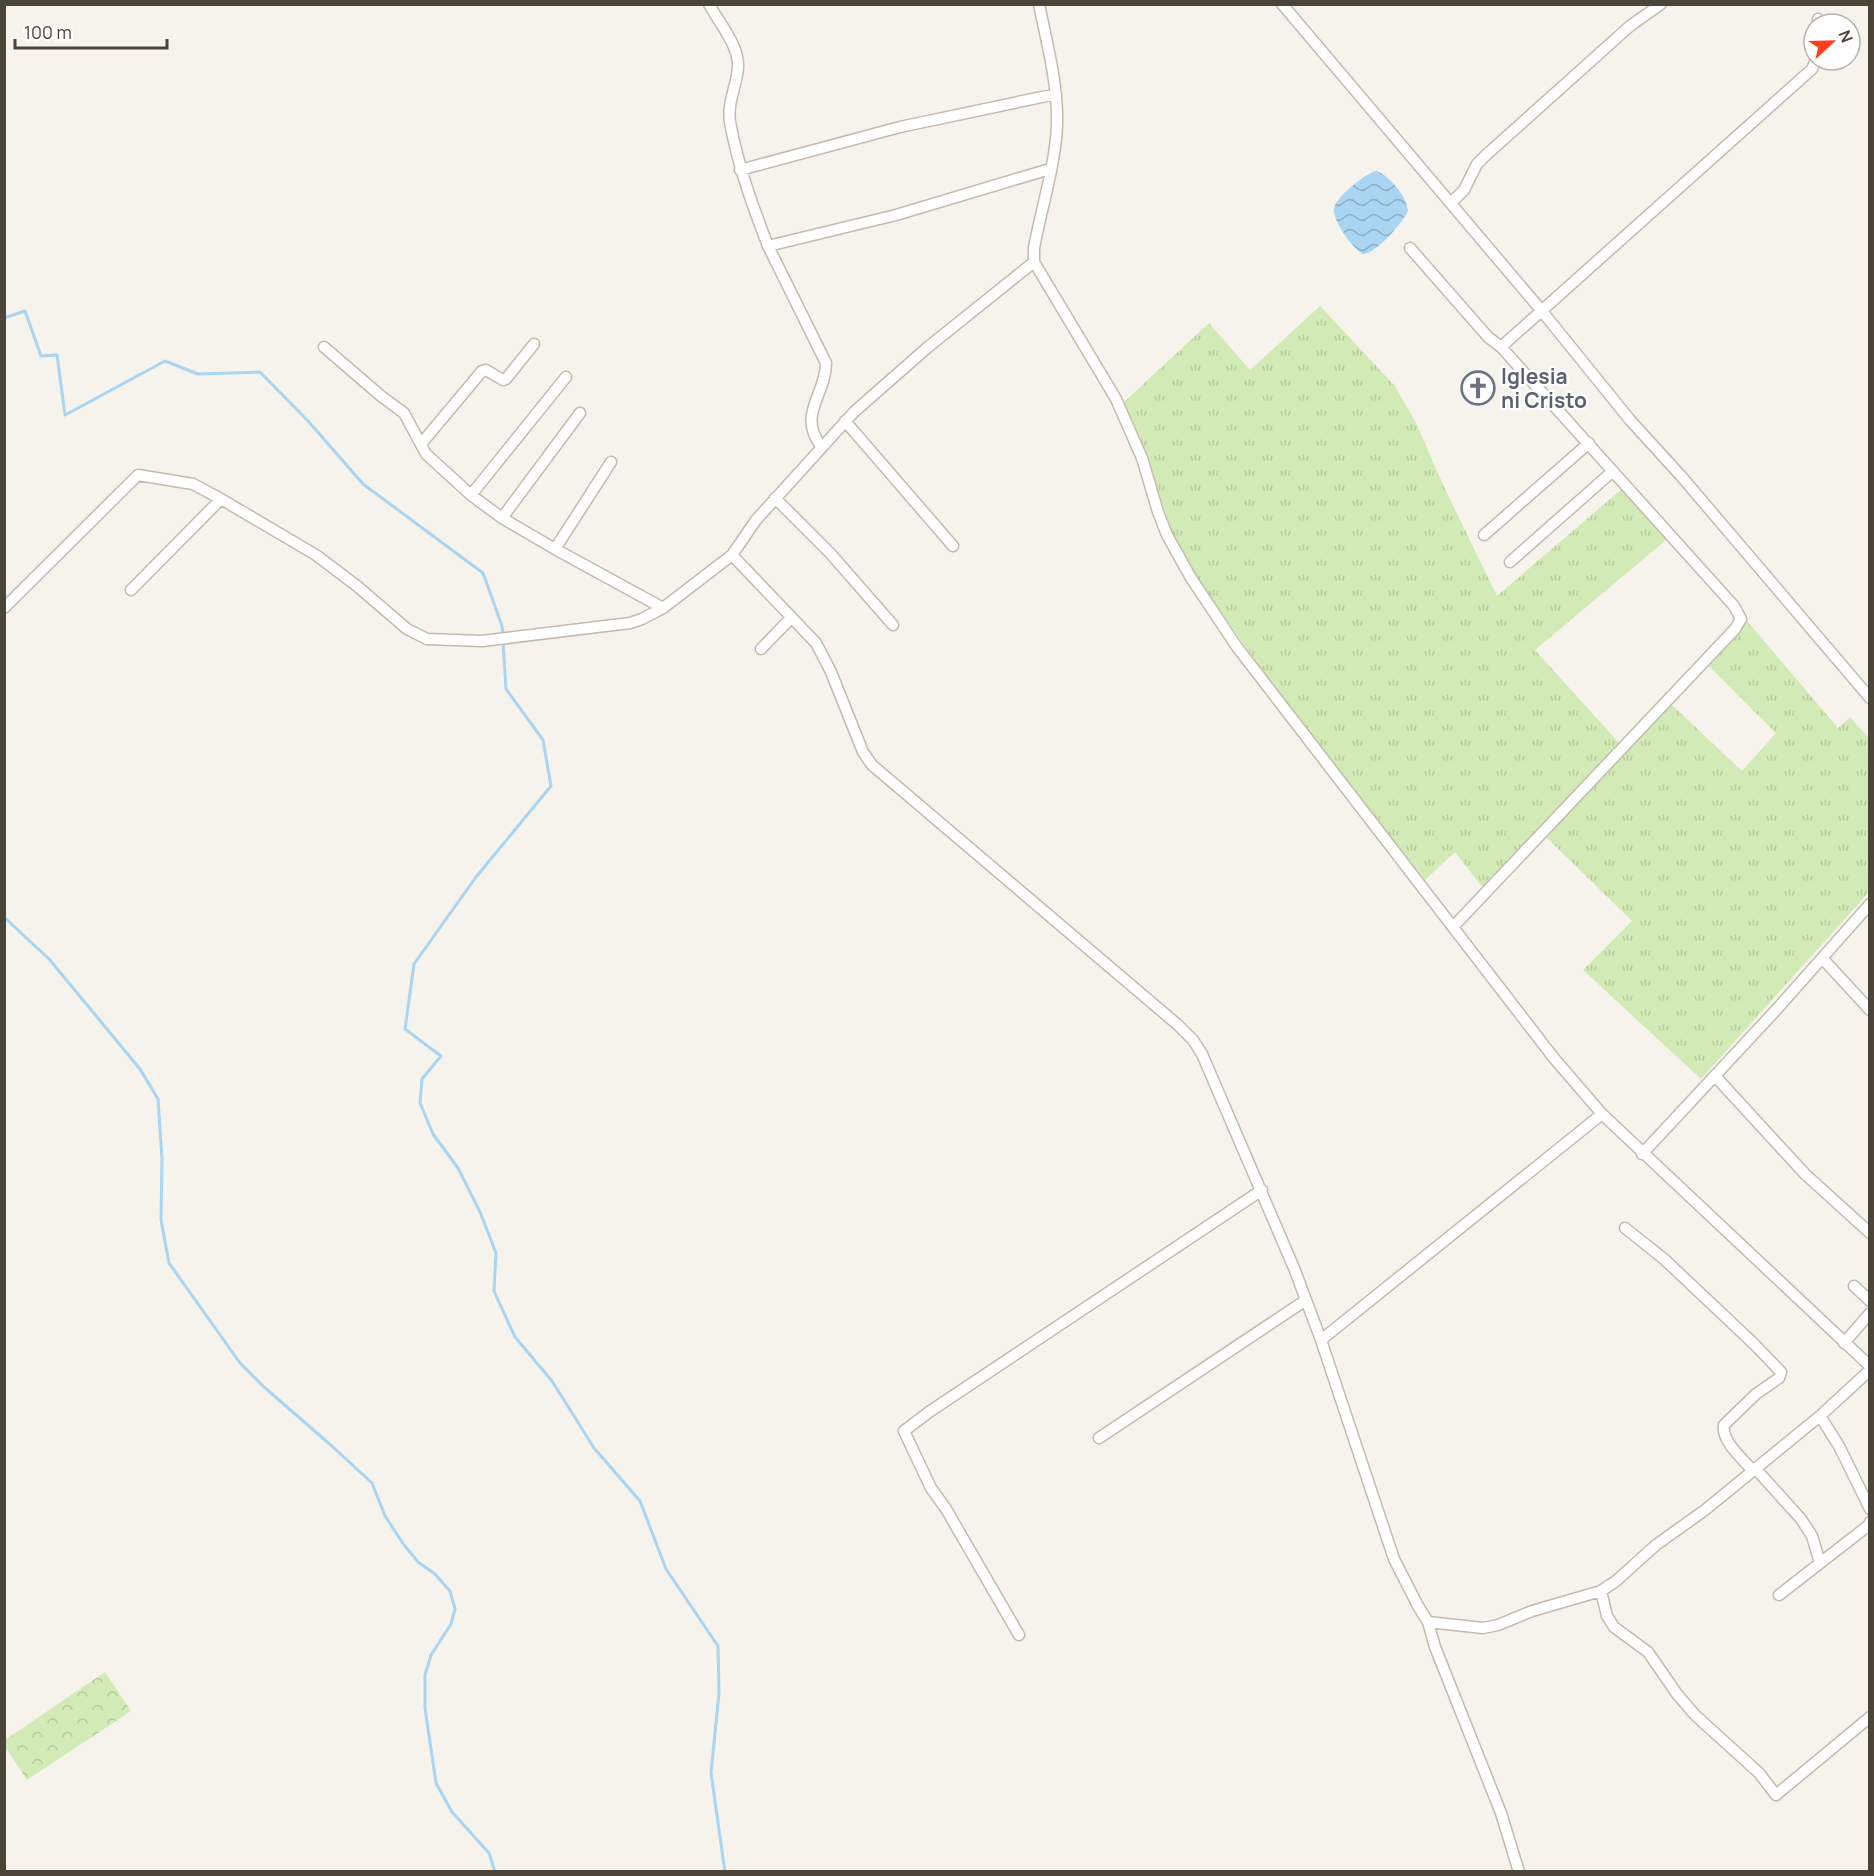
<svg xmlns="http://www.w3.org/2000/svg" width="1874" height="1876" font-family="Manrope,sans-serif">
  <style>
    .grass { fill: url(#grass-tufts) }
    .forest { fill: url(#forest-crowns) }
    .water { fill: url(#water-waves) }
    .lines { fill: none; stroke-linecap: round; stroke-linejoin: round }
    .stream { stroke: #a9d4f2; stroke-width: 3 }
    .minor-casing { stroke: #c2bbae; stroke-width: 13 }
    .minor { stroke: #fff; stroke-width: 10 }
    .labels { text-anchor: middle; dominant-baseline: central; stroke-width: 4.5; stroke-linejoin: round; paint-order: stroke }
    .worship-label { font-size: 21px; font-weight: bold; fill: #5b616d; stroke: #fff; text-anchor: start }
  </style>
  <defs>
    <pattern id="grass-tufts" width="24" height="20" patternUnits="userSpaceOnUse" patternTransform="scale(1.5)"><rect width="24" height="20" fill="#d2eab5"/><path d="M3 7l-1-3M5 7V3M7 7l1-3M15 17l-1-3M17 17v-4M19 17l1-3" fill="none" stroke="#b6ca9c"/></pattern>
    <pattern id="forest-crowns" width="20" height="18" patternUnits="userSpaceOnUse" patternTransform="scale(1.5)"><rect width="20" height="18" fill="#d2eab5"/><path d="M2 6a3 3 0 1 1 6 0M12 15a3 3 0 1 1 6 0" fill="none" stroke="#b6ca9c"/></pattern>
    <pattern id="water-waves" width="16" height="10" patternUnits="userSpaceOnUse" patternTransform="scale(1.5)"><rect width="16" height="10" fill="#a9d4f2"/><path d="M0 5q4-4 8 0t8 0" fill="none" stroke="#8caec5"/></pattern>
  </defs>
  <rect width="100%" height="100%" fill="#f6f3ec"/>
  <!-- grass -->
  <path class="grass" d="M1320,306L1395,386L1416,423L1445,489L1497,596L1623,488L1666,540L1535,650L1620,744L1483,888L1455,852L1425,880L1304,728L1193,573L1176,544L1140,437L1124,402L1209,323L1250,370Z
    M1747,621L1838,728L1850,717L1869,738V892L1701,1079L1583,970L1632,921L1545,836L1670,703L1742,771L1776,733L1707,664Z"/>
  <!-- forest -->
  <path class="forest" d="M105,1672L131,1711L27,1780L5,1746V1740Z"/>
  <!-- water -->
  <path class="water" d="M1376,171C1389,175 1407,197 1408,211C1402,223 1377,253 1363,254C1352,248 1332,220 1334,208C1336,197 1366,173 1376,171Z"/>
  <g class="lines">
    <!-- stream -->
    <path class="stream" d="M4,318L25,311L41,356L57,355L65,415L165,361L198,374L260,372L309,422L363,484L483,573L502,626L503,636
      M503,642L506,689L543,740L551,786L476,877L414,964L405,1029L441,1056L422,1079L420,1103L433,1134L458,1168L480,1212L496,1253L494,1291L515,1337L552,1381L594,1448L640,1501L666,1569L718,1646L719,1693L711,1773L725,1872
      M4,917L49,959L140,1069L158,1099L162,1159L161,1220L169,1263L240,1363L264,1387L333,1447L372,1483L385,1516L404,1545L418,1562L435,1574L450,1591L455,1609L451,1624L431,1655L425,1675V1708L436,1783L452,1812L489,1853L495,1872"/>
    <!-- minor casing -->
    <g class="minor-casing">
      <path id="minor" d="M709,4C719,23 739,45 738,67C737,86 727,102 730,122C738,166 752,204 768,246
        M1039,4C1047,44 1058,84 1057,124C1056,162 1041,210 1034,248V262L1116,399L1142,458L1158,512L1167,535L1191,578L1237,647L1553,1057L1602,1114L1870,1366
        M1282,4L1541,310L1630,420L1681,476L1870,698
        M1818,24V19
        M740,170L900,127L1056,94
        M1451,203L1464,190L1477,164L1486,155L1630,26L1661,4
        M1410,248L1488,337L1501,347
        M324,347L381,396L404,413L426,454L471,495L502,518L555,549L663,608
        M845,421L953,546
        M421,444L482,371L486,370L503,380L506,379L534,344
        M821,446C797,414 826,395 826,363L768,246L896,215L1050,169
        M471,495L566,377
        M775,498L830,553L893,625
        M502,518L580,413
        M1484,535L1589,443
        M555,549L611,462
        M732,555L816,643L831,672L863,752L872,765L1178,1025L1193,1040L1202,1054L1294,1268L1321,1340L1394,1559L1418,1606L1428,1622L1435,1647L1501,1813L1519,1872
        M1510,562L1613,471
        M131,590L221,499
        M4,608L138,475L193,484L221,499L316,555L357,586L407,629L427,639L482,641L630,623L642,619L663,608L732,555L756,520L854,412L928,347L1034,262
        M761,649L791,618
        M1453,927L1735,629L1741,619L1734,606L1501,347L1812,69L1816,60
        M1822,958L1870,1010
        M1715,1076L1805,1174L1870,1233
        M1642,1154L1777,1009L1870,904
        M1625,1228L1664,1259L1753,1343L1781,1372L1779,1378L1756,1394L1724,1425C1721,1441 1743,1459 1752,1470
        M1854,1286L1870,1301
        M1321,1340L1602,1114
        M1844,1343L1870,1313
        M1820,1416L1839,1446L1870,1509
        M1099,1438L1306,1300
        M1755,1468L1801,1519L1812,1536L1820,1563
        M1601,1591L1607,1616L1614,1627L1648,1652L1677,1694L1695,1715L1759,1773L1776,1795L1870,1717
        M1779,1595L1869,1525L1870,1522
        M1428,1622L1483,1628L1498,1625L1532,1611L1601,1591L1616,1581L1656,1545L1705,1510L1820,1416L1870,1370
        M1019,1635L946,1509L931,1488L904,1431L929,1412L1262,1190"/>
    </g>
    <!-- minor -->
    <use href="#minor" class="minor"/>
  </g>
  <!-- icons -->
  <defs>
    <g id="church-ring" transform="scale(1.725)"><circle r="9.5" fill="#fff" stroke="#6b7280" stroke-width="1.5"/><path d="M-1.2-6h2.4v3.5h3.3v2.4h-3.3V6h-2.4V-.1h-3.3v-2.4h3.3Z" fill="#6b7280"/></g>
  </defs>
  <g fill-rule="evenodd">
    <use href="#church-ring" x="1478" y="388"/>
  </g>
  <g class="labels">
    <!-- worship labels -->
    <g class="worship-label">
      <text x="1501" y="376">Iglesia<tspan x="1501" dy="24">ni Cristo</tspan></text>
    </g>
  </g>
  <!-- border -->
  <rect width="1874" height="1876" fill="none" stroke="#4b4439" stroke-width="12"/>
  <!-- north arrow -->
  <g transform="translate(1832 42) rotate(68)"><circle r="28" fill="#ffffff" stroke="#b7b4b0" stroke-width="1.5"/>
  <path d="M0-4.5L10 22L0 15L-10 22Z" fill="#fc3f1d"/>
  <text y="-9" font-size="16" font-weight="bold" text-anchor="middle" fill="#4b4439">N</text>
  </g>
  <!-- scale -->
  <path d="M15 39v9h152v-9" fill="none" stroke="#4b4439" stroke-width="3"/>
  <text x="24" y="39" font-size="18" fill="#4b4439" stroke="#ffffff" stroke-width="4.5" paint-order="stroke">100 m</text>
</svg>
